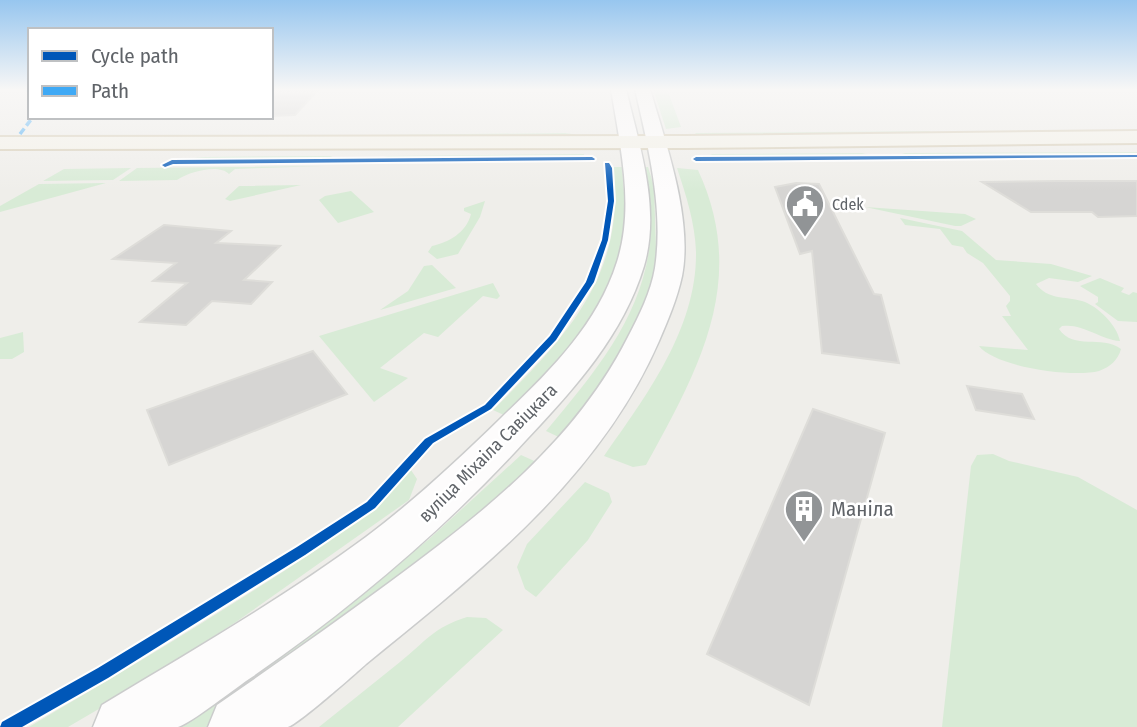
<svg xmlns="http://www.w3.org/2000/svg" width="1137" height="727" font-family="'Fira Sans Condensed',sans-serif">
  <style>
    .green { fill: #d8ebd6 }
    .building { fill: #d6d5d3; stroke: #deddd9; stroke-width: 2 }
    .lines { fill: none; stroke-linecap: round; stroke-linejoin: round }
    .minor-casing { stroke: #cbcccc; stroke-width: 3 }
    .major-casing { stroke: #d7ceb8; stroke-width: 4 }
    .minor { fill: #fdfcfc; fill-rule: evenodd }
    .major { fill: #f4f2e9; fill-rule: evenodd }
    .quiet { stroke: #3fa9f5; stroke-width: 3.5; stroke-dasharray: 7 3.5; stroke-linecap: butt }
    .cycleway-casing { stroke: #fff; stroke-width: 4 }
    .cycleway { fill: #0057b8; fill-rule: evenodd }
    .labels { text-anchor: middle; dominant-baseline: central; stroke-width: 5; stroke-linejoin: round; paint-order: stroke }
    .far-poi-label { font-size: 16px; fill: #5f6368; stroke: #fff; text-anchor: start }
    .street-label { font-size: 18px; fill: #5f6368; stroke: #fff }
    .near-poi-label { font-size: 21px; fill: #5f6368; stroke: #fff; text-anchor: start }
  </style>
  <rect width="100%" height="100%" fill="#efeeea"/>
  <!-- green -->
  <path class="green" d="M653,89H667L681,127L666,129Z
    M929,131L932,133L699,138L695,133Z
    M565,133L579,135V138L295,140L292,136Z
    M1137,152V154L899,158V155L905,153Z
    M862,153L881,158L717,157L710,154Z
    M584,154V157L361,161L389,156Z
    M330,156L343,161L168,160L206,157Z
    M325,166L235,169L229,174C219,164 191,171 177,180L119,181L137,168Z
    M613,167H622C623,183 625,200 625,216C622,298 559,361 506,416L493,410C564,339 627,276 613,167Z
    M644,167H648L654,186L656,249L662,273L638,333L565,440L546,431C614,350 671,280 644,167Z
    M131,168L113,180L43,181L64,169Z
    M677,168L698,170C749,280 699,369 646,465L633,467L604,456C646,396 697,329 696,252C695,223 686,195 677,168Z
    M106,183L0,212V206L39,184Z
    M301,185L230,201L225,199L239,186Z
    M351,191L374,212L338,223L319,200L325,196Z
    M485,201L480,217L458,254L437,259L428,252L432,246C449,242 466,233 471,214L464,211V208Z
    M865,207L965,214L976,219L961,226H955Z
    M900,218L962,231L996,260L1051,264L1092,276L1078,282L1049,278L1036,284C1048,300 1064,296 1082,301C1098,306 1117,325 1120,341C1099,339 1083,323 1062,326L1059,329C1074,351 1101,334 1121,349C1118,360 1110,367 1099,371C1073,378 995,367 979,346L1028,350L1002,316H1011L1006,306L1010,301V296L983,263L967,253L963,247L952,245L940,229L905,225Z
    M432,265L456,288L380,310L408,291L424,266Z
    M1100,278L1124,288L1121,292L1129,295L1133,292L1137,293V322L1118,321L1095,304L1098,302V297L1080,286Z
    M493,283L500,296L497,299L483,296L438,337L424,333L380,368L408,378L374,402L319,336Z
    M23,332L24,352L12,359H0V338Z
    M993,454L1009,461L1078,477L1137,510V727H942L971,466L977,455Z
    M521,455L541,464L220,727H170L336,613L428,540Z
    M411,470L417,479L409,500L236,622L109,703L68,727H29C105,682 181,637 256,589C311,554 366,519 411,470Z
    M585,482L609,493L612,502L588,540L536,597L525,589L517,567L527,544Z
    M467,617L486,618L503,630L398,727H319C346,705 373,684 400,662C425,642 434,627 467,617Z"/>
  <!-- building -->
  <path class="building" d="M271,89H319L295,115L271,116Z
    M1058,181H1137V216L1098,217L1092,212H1031L982,182Z
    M796,183L819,184L874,294L881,295L899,363L822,353L812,251L800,254L775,187Z
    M164,225L231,231L216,243L280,246L244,280L272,282L251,304L212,301L186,325L140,322L187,283L153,281L176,263L113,259Z
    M313,351L347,394L169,465L147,410Z
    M967,386L1022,394L1034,419L976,410Z
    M813,409L885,433L809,705L707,654Z"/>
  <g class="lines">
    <!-- minor casing -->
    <g class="minor-casing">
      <path id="minor" d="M611,89H626C639,145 661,208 644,266C623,335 575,388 527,439C443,531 354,606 252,677C238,686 190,724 178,727C162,727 112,727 93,727L102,705C191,651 282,599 366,537C414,501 458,460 501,418C548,373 597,326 617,262C635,206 620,146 611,89Z
        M635,89H650C666,144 693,219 682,276C677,299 668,320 659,341C599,479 479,572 366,664C354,675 298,724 288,727C269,727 229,727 208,727L217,705C275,665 333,624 390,582C483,513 575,442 628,337C639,316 651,292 655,268C664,209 648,146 635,89Z"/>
    </g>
    <!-- major casing -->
    <g class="major-casing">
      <path id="major" d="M1137,131V143L685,148L0,149V137L685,136Z"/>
    </g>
    <!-- minor -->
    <use href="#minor" class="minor"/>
    <!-- major -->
    <use href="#major" class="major"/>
    <!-- quiet -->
    <path class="quiet" d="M26,89L30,93
      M20,134L33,117"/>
    <!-- cycleway casing -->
    <g class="cycleway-casing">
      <path id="cycleway" d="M1137,155V157L696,161L693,159L696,157Z
        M592,157L595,159L594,160L173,164L165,167L162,165L172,160Z
        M605,163H609L612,168L614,201L608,240L594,282L556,340L491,409L433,443L375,508L305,555L108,678L22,727H0L2,722L98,668L297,547L367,502L425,439L485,405L550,336L586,282L602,240L608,201Z"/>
    </g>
    <!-- cycleway -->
    <use href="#cycleway" class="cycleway"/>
  </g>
  <!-- sky -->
  <linearGradient id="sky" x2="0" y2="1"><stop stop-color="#97c6ef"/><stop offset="0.47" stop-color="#f8f7f6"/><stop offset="1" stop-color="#f8f7f6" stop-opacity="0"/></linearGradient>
  <rect width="1137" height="191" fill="url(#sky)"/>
  <!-- icons -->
  <defs>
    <g id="civic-pin" transform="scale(2.0125)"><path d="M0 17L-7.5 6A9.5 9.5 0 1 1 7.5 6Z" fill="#919496" stroke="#fff"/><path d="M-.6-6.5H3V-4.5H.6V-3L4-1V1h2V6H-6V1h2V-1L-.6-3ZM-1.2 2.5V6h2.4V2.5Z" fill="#fff"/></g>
    <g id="building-pin" transform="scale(2.0125)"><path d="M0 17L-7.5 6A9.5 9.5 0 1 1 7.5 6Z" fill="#919496" stroke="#fff"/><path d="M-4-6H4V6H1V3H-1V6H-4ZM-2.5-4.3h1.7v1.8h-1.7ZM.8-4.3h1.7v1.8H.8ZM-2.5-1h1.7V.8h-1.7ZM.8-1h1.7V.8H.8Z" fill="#fff"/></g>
  </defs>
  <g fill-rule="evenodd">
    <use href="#civic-pin" x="805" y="204"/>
    <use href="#building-pin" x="804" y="509"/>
  </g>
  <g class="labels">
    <!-- far-poi labels -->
    <g class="far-poi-label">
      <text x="832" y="204">Cdek</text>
    </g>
    <!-- street labels -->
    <g class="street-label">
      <text transform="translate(488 453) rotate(-45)">вуліца Міхаіла Савіцкага</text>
    </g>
    <!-- near-poi labels -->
    <g class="near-poi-label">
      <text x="831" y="509">Маніла</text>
    </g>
  </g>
  <!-- legend -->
  <rect x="28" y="28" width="245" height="91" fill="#ffffff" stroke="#bfc1c3" stroke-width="2"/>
  <rect x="42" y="51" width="35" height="10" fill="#0057b8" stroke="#bfc1c3" stroke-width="2"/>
  <text x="91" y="63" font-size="21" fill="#5f6368">Cycle path</text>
  <rect x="42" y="86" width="35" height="10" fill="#3fa9f5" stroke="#bfc1c3" stroke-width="2"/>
  <text x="91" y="98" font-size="21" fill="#5f6368">Path</text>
</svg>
